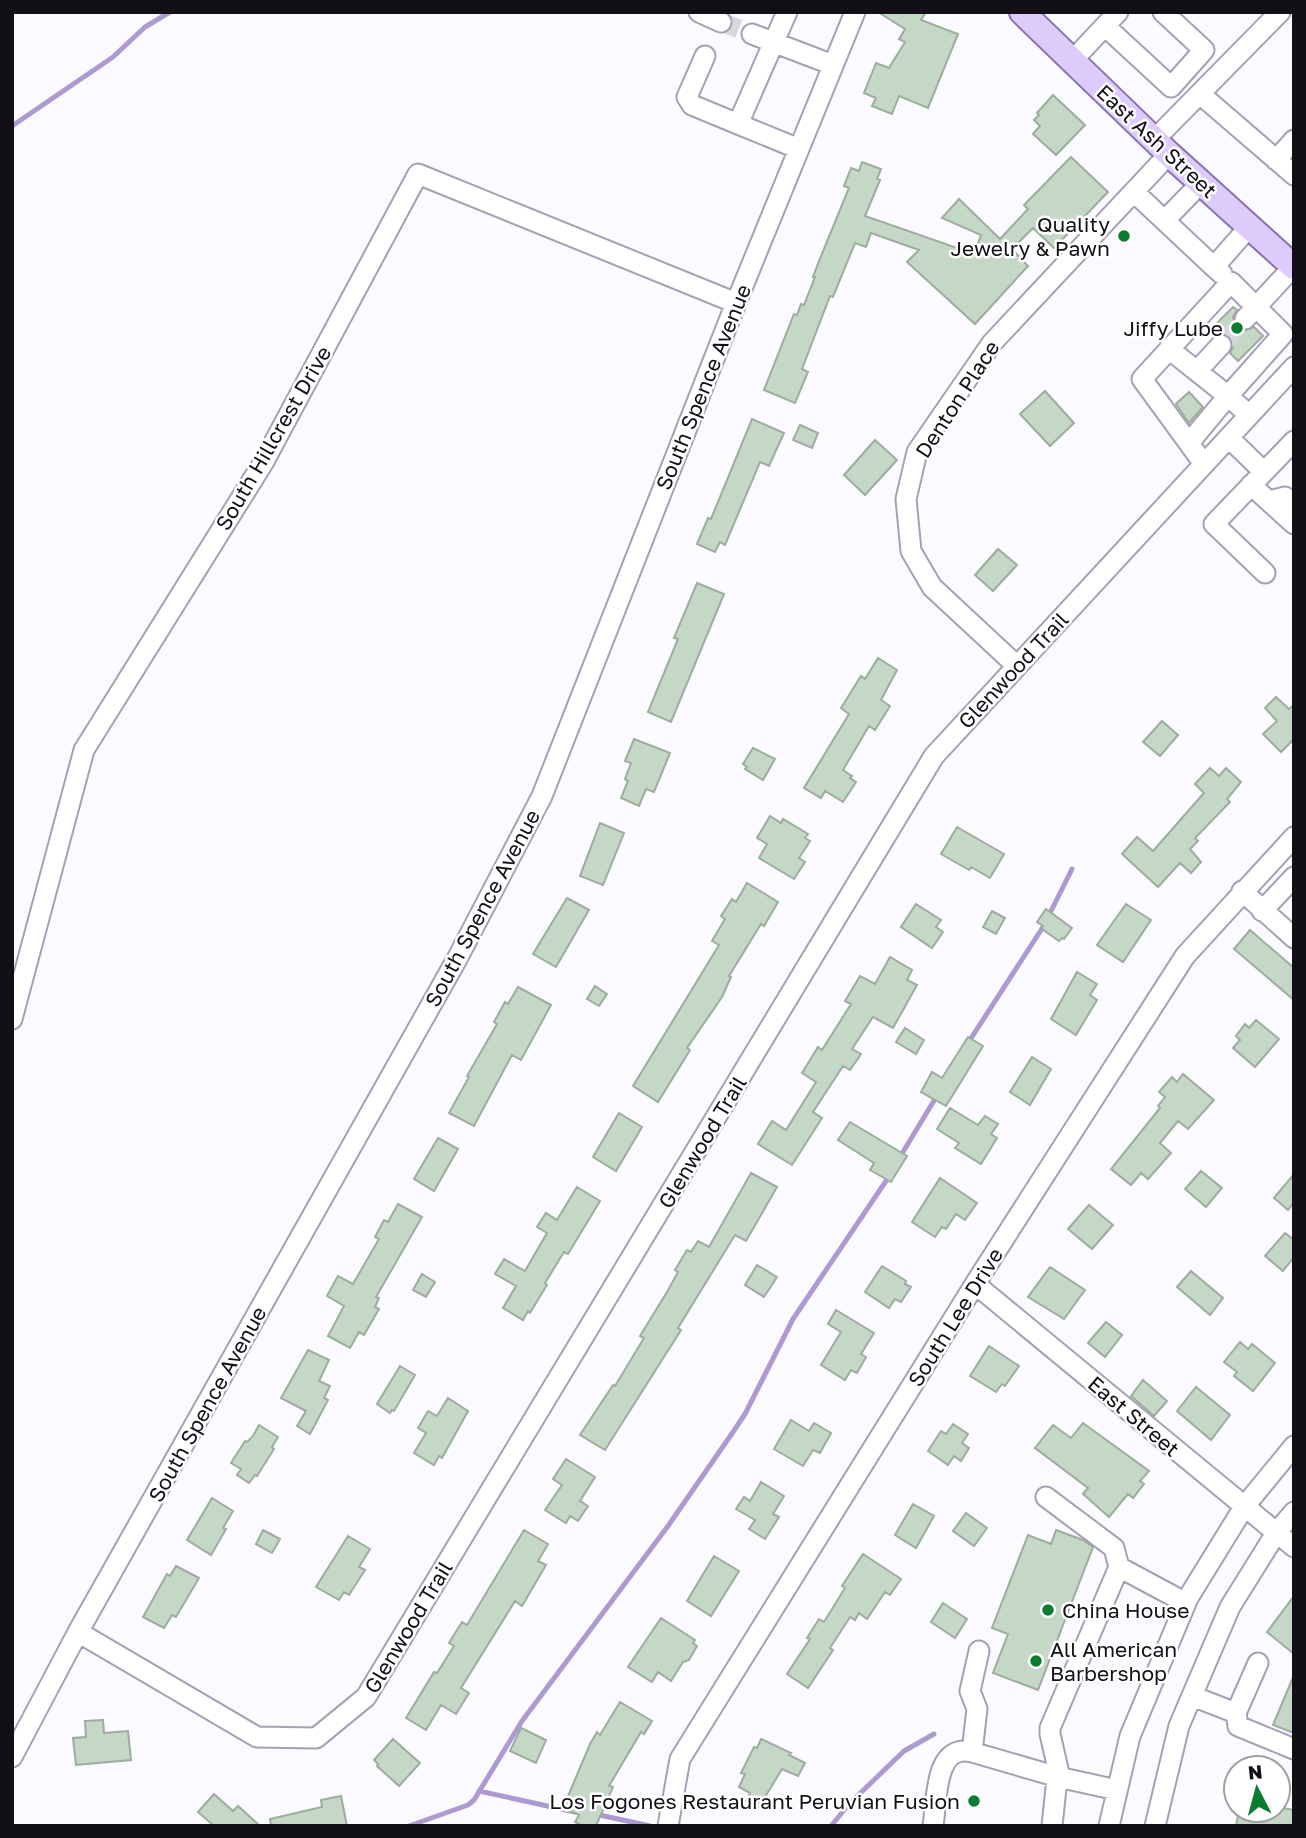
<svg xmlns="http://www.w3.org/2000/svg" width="1306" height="1838" font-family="'Golos Text',sans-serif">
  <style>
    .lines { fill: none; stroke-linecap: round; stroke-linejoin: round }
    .stream { stroke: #ac9ad1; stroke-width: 5 }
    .building { fill: #c5d7c7; stroke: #9cad9e; stroke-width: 2 }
    .minor-tunnel { stroke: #d8d7db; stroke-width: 19; stroke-dasharray: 19 10; stroke-linecap: butt }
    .minor-casing { stroke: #a6a0b4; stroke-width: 23 }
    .major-casing { stroke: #8673aa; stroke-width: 28 }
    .minor { stroke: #fff; stroke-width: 19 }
    .major { stroke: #dccbfb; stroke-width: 24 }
    .poi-dot { fill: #0a7c32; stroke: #fff; stroke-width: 2.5 }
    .labels { text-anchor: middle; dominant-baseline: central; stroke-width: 5; stroke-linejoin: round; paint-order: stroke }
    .street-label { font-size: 21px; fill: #120f16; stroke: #fff }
    .poi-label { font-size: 21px; fill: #120f16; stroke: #fff; text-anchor: end }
  </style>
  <rect width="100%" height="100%" fill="#fbfafe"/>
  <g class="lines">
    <!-- stream -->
    <path class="stream" d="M12,126L113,57L145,27L170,12
      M968,1043L1043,927L1072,869
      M900,1157L938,1094
      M479,1791L575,1812
      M595,1814L650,1826
      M409,1826L468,1805L474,1800L522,1721L668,1526L733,1432L745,1414L793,1319L890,1175
      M831,1826L849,1804L904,1751L934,1734"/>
  </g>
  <!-- building -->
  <path class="building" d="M878,12H926L921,20L958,34L928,108L899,96L892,114L872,106L876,98L864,93L876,63L889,68L905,42L899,39L905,29Z
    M1053,95L1085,125L1056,155L1033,134L1040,126L1034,120L1039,115L1037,113Z
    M1071,157L1108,192L1054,248L1033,228L1012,249L1028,266L975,324L907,262L919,250L871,233L866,247L855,243L833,297L830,296L802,369L808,372L795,403L764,390L794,314L797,315L801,304L804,305L815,277H813L819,261L849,188L844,186L851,168L859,171L862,162L881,169L877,179L880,180L865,216L974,254L981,235L942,218L959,199L1000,239L1028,209L1024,205Z
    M1233,307L1237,310L1233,317L1236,327L1243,331L1254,327L1263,336L1238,361L1230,353L1233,347L1230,337L1223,333L1213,336L1208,332Z
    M1045,391L1074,423L1050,446L1020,414Z
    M1189,392L1203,407L1189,423L1176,404Z
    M752,419L784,433L769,466L760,462L725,545L720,542L715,552L697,544L708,518L711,519Z
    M800,425L818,433L812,448L793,440Z
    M875,440L897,460L865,495L844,475Z
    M998,549L1017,565L993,591L975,575Z
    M697,583L724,594L671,722L648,712L678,639L674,638Z
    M878,658L897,670L881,700L890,706L875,730L869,726L843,770L852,776L850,778L856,782L843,802L825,791L821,798L804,788L849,714L841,708L861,676L865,679Z
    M1276,697L1289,709L1294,705V739L1281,752L1263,734L1277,721L1265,708Z
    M1162,721L1178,735L1160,756L1143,742Z
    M634,739L670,753L654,792L646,789L639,806L621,798L628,781L625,779L631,763L625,761Z
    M753,748L775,759L763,780L745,769L747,767L743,764Z
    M1210,768L1219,776L1226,768L1241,782L1227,799L1230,802L1195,838L1198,841L1190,849L1201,862L1191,873L1180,863L1158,887L1122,854L1137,837L1153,851L1204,793L1195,784Z
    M770,816L781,823L783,819L808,834L805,838L810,841L799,858L805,862L794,879L759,858L767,844L757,838Z
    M600,823L624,833L603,885L580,876Z
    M957,827L1004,854L990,878L971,867L969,870L941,854Z
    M747,883L778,902L764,926L761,924L729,976L731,977L722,997L687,1048L690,1050L658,1102L633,1086L719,945L712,941L725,919L721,916L732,899L736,902Z
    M567,898L589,910L556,967L533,954Z
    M916,904L941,920L936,927L943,932L932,948L901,927Z
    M1126,904L1151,920L1123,962L1097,945Z
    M1046,909L1072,928L1064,939L1062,938L1059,941L1042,929L1043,926L1037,922Z
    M992,911L1005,918L996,934L983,927Z
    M1250,930L1294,968V1000L1234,949Z
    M890,957L912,970L907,980L917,985L893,1028L873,1017L852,1049L861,1054L850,1070L843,1066L813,1112L822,1118L792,1165L758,1144L772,1121L786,1130L816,1082L802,1073L818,1047L822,1050L851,1004L845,1001L860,976L875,984Z
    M1077,972L1097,984L1090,995L1097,1000L1076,1035L1051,1019Z
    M595,986L607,994L599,1006L587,999Z
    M518,987L551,1005L521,1060L512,1055L474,1126L449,1113L469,1077L467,1076L497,1024L494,1022L505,1002L508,1004Z
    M1256,1020L1279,1039L1255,1067L1233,1048L1240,1040L1236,1036L1245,1024L1249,1028Z
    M905,1028L924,1040L916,1054L896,1042Z
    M968,1037L983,1046L946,1106L921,1092L932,1072L942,1078Z
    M1032,1057L1051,1069L1030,1105L1010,1092Z
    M1183,1074L1214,1100L1188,1129L1178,1121L1160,1143L1171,1153L1148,1179L1141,1173L1131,1185L1111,1169L1160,1108L1158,1106L1165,1097L1159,1092L1172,1077L1177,1082Z
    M950,1108L978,1125L985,1116L998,1124L991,1134L997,1138L981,1164L955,1148L959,1143L937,1129Z
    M619,1113L642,1127L616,1171L593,1157Z
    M850,1122L907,1156L891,1182L870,1170L874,1163L838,1140Z
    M438,1138L458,1149L434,1191L414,1179Z
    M1201,1171L1222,1188L1206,1207L1185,1189Z
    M751,1173L777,1187L746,1241L735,1235L678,1328L681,1330L605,1450L580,1435L613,1385L615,1386L644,1338L640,1336L667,1292L678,1272L675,1270L687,1250L691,1252L698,1241L709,1247Z
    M1294,1174V1202L1288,1210L1274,1198Z
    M940,1178L977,1203L965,1220L956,1214L946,1229L942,1227L935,1237L912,1222Z
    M577,1187L600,1201L568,1254L564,1252L545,1283L547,1285L530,1313L528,1311L523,1320L503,1308L516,1286L495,1274L504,1259L525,1271L547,1233L537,1227L546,1213L557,1220Z
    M398,1204L422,1217L376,1297L379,1298L375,1307L379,1309L364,1335L359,1332L350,1348L328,1336L344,1306L327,1296L338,1276L353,1284L379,1239L375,1237L384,1220L388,1222Z
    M1089,1205L1113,1225L1092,1249L1068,1229Z
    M1285,1233L1294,1240V1257L1283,1271L1265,1256Z
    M757,1265L777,1277L764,1297L745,1285Z
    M882,1266L906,1281L905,1284L911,1287L901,1302L895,1299L889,1308L865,1292Z
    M1050,1267L1085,1290L1064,1319L1028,1297Z
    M1191,1271L1223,1298L1210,1315L1177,1287Z
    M422,1274L435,1282L426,1297L413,1290Z
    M836,1310L874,1333L861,1354L866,1357L857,1373L851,1370L845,1380L821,1365L841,1332L828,1324Z
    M1106,1322L1122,1335L1105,1357L1088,1343Z
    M1240,1342L1248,1349L1252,1344L1275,1363L1253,1391L1234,1376L1237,1372L1224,1362Z
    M989,1346L1019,1366L1005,1386L1002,1384L996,1392L970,1376Z
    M308,1350L329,1360L319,1381L330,1386L324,1398L328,1400L310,1434L297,1426L306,1411L281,1398Z
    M400,1366L415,1375L394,1411L392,1410L390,1413L377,1404Z
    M1143,1380L1167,1401L1154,1416L1131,1396Z
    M1196,1387L1230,1415L1211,1440L1177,1411Z
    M448,1398L468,1411L442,1458L439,1456L434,1465L414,1453L426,1433L418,1428L428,1411L437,1416Z
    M791,1420L809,1431L814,1423L831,1433L820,1453L813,1450L803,1466L774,1449Z
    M1083,1423L1149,1471L1140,1481L1144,1484L1133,1498L1128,1494L1109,1517L1083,1494L1088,1488L1035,1448L1053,1425L1071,1438Z
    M953,1424L968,1434L962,1443L969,1448L961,1461L954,1456L948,1465L928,1451L941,1431L946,1434Z
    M259,1425L278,1437L272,1447L274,1449L257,1476L255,1475L249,1483L237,1475L241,1469L231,1463L245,1441L247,1442L253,1436Z
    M566,1459L595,1477L580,1501L588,1506L578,1521L570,1516L566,1523L545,1510L562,1485L553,1479Z
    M761,1482L784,1496L773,1514L779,1517L765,1539L749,1529L755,1520L736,1509L744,1497L750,1501Z
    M212,1498L233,1511L223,1528L226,1529L211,1555L187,1540Z
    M913,1504L934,1516L916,1548L895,1535Z
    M966,1513L987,1528L974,1546L953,1531Z
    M263,1530L280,1539L272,1553L256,1544Z
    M524,1530L548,1544L538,1561L546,1565L522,1606L515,1601L461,1688L469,1693L456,1714L441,1705L426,1730L406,1718L434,1672L437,1673L454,1646L449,1643L462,1622L467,1625Z
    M1056,1530L1083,1540L1093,1547L1038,1690L993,1673L1008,1634L992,1628L1028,1535L1051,1544Z
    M348,1536L370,1549L359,1567L365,1570L349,1595L344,1592L339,1600L316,1587Z
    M863,1554L901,1579L890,1595L885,1592L867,1619L859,1613L855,1620L850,1617L830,1648L833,1650L808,1688L787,1674L810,1639L807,1638L819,1619L824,1622L845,1588L842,1586Z
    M714,1556L739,1571L711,1616L687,1601Z
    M176,1566L199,1578L176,1617L172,1615L164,1628L143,1617L167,1574L170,1576Z
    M1294,1596V1654L1267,1632Z
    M943,1603L967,1619L955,1638L931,1622Z
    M661,1618L695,1640L693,1643L697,1646L689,1660L683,1662L671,1681L658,1672L652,1682L628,1667Z
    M1294,1675V1733L1273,1725Z
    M620,1702L652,1721L644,1734L641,1732L609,1786L613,1787L596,1826H583L575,1822L579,1815L563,1808L590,1744L597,1732L600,1735Z
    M103,1720L104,1733L128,1731L131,1760L76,1765L73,1738L86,1737L85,1721Z
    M521,1728L546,1740L536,1763L510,1751Z
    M393,1739L420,1763L399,1786L377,1766L378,1764L374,1760Z
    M761,1739L791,1753L789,1755L805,1763L798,1776L782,1769L759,1807L746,1801L750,1793L739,1787L745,1774L741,1773L754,1747L757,1748Z
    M214,1794L233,1811L238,1806L260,1826H214L198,1812Z
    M341,1796L347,1826H271L270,1819L322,1807L321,1800Z
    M1278,1807L1294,1810V1826H1236L1239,1810H1278Z"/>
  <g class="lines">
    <!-- minor-tunnel -->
    <path class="minor-tunnel" d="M721,22L752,34
      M1221,345L1245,319"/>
    <!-- minor casing -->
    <g class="minor-casing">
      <path id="minor" d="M699,12L721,22
        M787,12L738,124L799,149
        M1105,26L1171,87L1204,50L1163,12
        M752,34L833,65
        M705,56L687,97L692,105L738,124
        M1072,61L1118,12
        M1200,94L1294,175
        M1154,140L1280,12
        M1276,160L1294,140
        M1134,192L1214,267
        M1165,220L1201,183
        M1222,274L1214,267L1249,227
        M1245,319L1293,267
        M1169,349L1228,396L1189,443
        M1197,371L1221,345
        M1229,438L1264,472L1294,441
        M1204,464L1142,379L1231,282L1283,334L1228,396L1249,415
        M1264,472L1214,524L1265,573
        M1251,485L1294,524
        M1269,501L1285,497L1294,504
        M1017,666L932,587L911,551L906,499L917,452L992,343L1169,154
        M1242,891L1294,938
        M1262,911L1294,877
        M12,1019L84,750L263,463L418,174L736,303
        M975,1284L1294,1547
        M1046,1497L1114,1548L1119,1567
        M78,1632L257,1737L316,1738L366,1697L934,756L1294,367
        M1192,1696L1236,1713L1238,1726L1294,1749
        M1236,1713L1258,1663
        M972,1752L977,1709L970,1691L979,1651
        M12,1757L78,1632L457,959L542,796L736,303L855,12
        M668,1826L680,1759L975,1284L1185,956L1294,837
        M933,1826C937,1801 934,1743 972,1752L1058,1777L1117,1790
        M1052,1826L1058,1769L1050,1734V1728L1119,1567L1186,1603
        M1109,1826L1130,1736L1188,1598L1244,1507L1294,1446
        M1155,1826L1179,1726L1230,1607L1276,1533L1294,1512"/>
    </g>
    <!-- major casing -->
    <g class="major-casing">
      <path id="major" d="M1022,12L1169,154L1294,267"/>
    </g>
    <!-- minor -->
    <use href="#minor" class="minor"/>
    <!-- major -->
    <use href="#major" class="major"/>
  </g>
  <!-- markers -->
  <g class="poi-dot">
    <circle cx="1124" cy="236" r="7"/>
    <circle cx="1237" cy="328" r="7"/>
    <circle cx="1048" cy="1610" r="7"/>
    <circle cx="1036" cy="1661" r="7"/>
    <circle cx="974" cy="1801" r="7"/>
  </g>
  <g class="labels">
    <!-- street labels -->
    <g class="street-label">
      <text transform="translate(1157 141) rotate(43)">East Ash Street</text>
      <text transform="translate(703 387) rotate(-68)">South Spence Avenue</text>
      <text transform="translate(957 399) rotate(-57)">Denton Place</text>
      <text transform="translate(273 438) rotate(-60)">South Hillcrest Drive</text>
      <text transform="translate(1013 670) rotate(-47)">Glenwood Trail</text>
      <text transform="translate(482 908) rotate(-62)">South Spence Avenue</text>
      <text transform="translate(702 1142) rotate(-59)">Glenwood Trail</text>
      <text transform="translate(955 1317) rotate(-58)">South Lee Drive</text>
      <text transform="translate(207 1404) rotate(-61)">South Spence Avenue</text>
      <text transform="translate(1134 1416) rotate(40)">East Street</text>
      <text transform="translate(408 1627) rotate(-59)">Glenwood Trail</text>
    </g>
    <!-- poi labels -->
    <g class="poi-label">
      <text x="1110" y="224">Quality<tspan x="1110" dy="24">Jewelry &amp; Pawn</tspan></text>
      <text x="1223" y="328">Jiffy Lube</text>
      <text x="1062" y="1610" text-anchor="start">China House</text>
      <text x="1050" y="1649" text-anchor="start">All American<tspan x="1050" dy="24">Barbershop</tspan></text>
      <text x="960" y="1801">Los Fogones Restaurant Peruvian Fusion</text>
    </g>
  </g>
  <!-- border -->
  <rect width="1306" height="1838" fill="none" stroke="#120f16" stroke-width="28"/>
  <!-- north arrow -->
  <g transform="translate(1257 1789) rotate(354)"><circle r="33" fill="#ffffff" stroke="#a09fa2" stroke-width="2"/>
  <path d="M0-5L12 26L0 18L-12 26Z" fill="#0a7c32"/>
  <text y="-10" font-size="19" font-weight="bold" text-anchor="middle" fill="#120f16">N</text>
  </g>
</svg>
